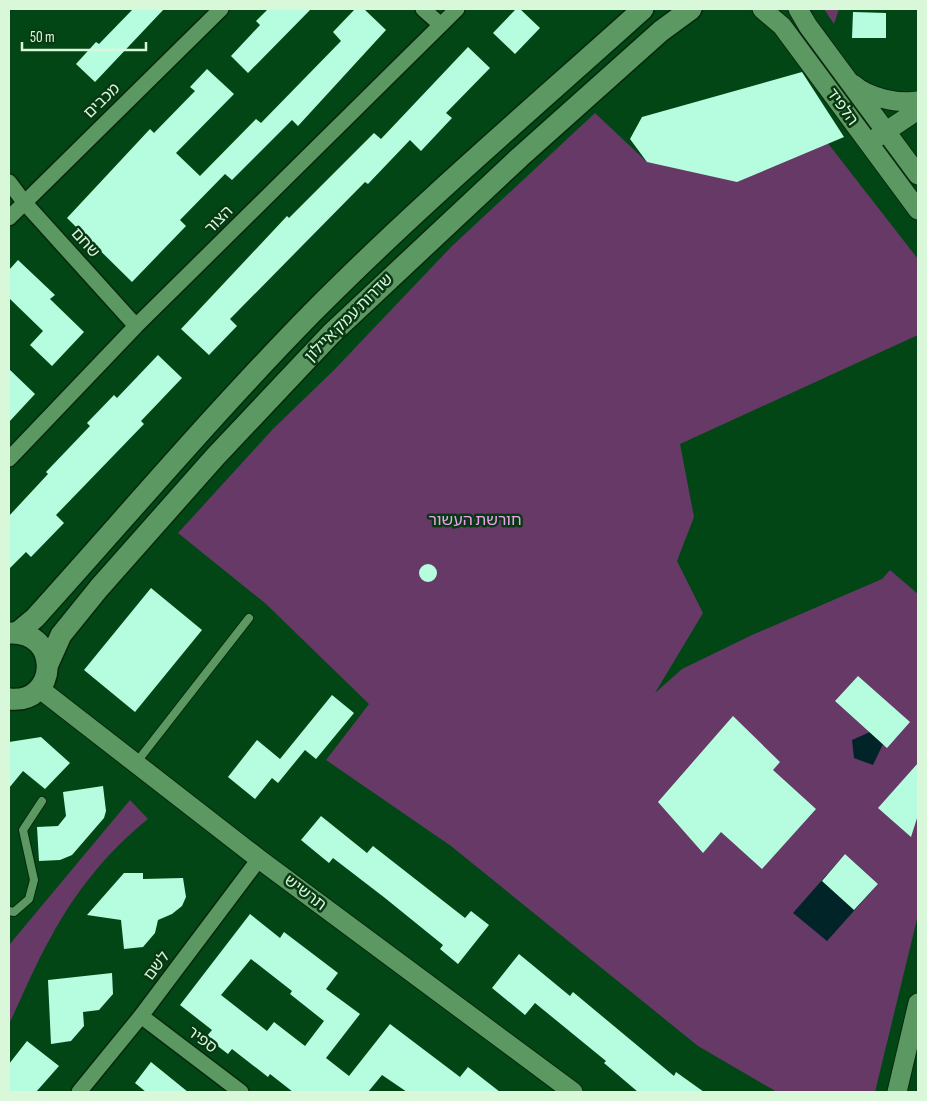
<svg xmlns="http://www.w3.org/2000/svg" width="927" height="1101" font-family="'Sofia Sans Condensed','Noto Sans Hebrew',sans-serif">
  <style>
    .green { fill: #663967 }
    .water { fill: #012428 }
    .building { fill: #b6fddf; fill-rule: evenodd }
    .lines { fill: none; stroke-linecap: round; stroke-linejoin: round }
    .service-casing { stroke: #08280d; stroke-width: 10 }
    .minor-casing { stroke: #08280d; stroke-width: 18 }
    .tertiary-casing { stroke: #08280d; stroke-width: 21 }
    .secondary-casing { stroke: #08280d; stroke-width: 24 }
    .service { stroke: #5c9862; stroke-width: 8 }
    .minor { stroke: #5c9862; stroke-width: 15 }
    .tertiary { stroke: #5c9862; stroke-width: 19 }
    .secondary { stroke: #5c9862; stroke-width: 21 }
    .labels { text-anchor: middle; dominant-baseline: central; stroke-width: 5; stroke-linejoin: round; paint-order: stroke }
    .street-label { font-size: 16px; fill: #d9f8da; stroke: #093914 }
    .park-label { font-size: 16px; fill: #eda2ec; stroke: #093914 }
  </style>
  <rect width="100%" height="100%" fill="#024615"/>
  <!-- green -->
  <path class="green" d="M824,9H839L834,24Z
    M595,113L647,162L726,174L823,137L918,259V335L680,444L694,517L677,561L703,613L655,693L682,669L752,635L882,579L890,570L918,594V915L875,1092H777L698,1046L451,846L326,760L369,704L266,604L178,533L273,429L334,370L452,246Z
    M130,800L148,819C108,851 75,892 51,937C35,965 23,995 9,1024V945Z"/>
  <!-- water -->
  <path class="water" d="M870,732L883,744L873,765L854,758L852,740Z
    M845,854L878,884L827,941L793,913Z"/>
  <!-- building -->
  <path class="building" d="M133,9H164L95,82L76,64L96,42L99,44Z
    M268,9H311L248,73L231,56L260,25L256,21Z
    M355,9H364L386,30L298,126L292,120L232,180L225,174L180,220L186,226L132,282L67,218L150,129L154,133L195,91L190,87L207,69L234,94L176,153L200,176L256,119L261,123L341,41L333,32Z
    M516,9H520L540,28L515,54L493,33Z
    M853,12L886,13V38H852Z
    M468,47L490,68L446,113L452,118L421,151L410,140L368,184L365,182L230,319L237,326L209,355L181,329L287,216L289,218L374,133L381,139Z
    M802,72L844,137L737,182L647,162L630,139L642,117Z
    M18,260L55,295L50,299L84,332L52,366L30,345L43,331L9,298V270Z
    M158,355L182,378L141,421L144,424L56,515L64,523L31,557L26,552L9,569V516L48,474L46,472L90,426L87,423L114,395L117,398Z
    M9,369L35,394L9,422Z
    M419 573a9 9 0 1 1 18 0a9 9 0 1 1-18 0Z
    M151,588L202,630L135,712L84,670Z
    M858,676L910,722L887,748L835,701Z
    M332,695L354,713L316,759L305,750L278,783L272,778L255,799L228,777L257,740L280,759Z
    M733,716L780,762L773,770L816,809L762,869L721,832L703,853L658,802Z
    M41,737L70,763L45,789L23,771L9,788V742Z
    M918,763V815L911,837L878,808Z
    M103,786L106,811L104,818L72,855L60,860L39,861L37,827L58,826L66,816L63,792Z
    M321,816L367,853L373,846L465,918L471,911L489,925L458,964L440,949L443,945L385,898L333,858L329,863L301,840Z
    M845,854L878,884L854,910L822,881Z
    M124,873H143V879L183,878L186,897L182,906L172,914L158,920L155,933L143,947L124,949L121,920L87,915Z
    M250,914L280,938L284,932L338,973L326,989L360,1014L326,1058L349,1076L390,1024L460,1077L468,1067L500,1092H407L382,1075L368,1092H293L270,1074L268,1077L232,1049L228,1054L206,1037L212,1030L180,1005ZM251,959L292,991L290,994L324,1021L305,1046L274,1022L267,1031L221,995Z
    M519,954L570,996L573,992L674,1076L676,1072L704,1092H638L604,1063L606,1061L535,1003L525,1015L492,988Z
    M112,973L113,994L99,1010L83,1012L84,1026L71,1041L51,1044L48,980Z
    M27,1041L59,1066L36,1092H9V1064Z
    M151,1062L188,1092H146L135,1083Z"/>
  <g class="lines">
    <!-- service casing -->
    <g class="service-casing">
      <path id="service" d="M136,763L249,618
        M9,911L14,912L29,899L34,880L23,830L42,801"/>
    </g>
    <!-- minor casing -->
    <g class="minor-casing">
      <path id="minor" d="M423,9L441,25
        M9,182L24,202L136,326
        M9,218L221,9
        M9,459L136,326L457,9
        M141,1016L241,1092
        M79,1092L141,1016L259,859"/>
    </g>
    <!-- tertiary casing -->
    <g class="tertiary-casing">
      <path id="tertiary" d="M762,9L782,26L918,210
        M798,9L808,26L918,175
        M853,84C868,98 899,104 918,101
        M876,138L918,110
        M40,689L259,859L573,1092
        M897,1092L918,1003"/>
    </g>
    <!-- secondary casing -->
    <g class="secondary-casing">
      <path id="secondary" d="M9,633C62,630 58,705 9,699
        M17,633L35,618C127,516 215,412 311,314C417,207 532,109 643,9
        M48,664L61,635L99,588L215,457L331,334L520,157L661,31L691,9"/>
    </g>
    <!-- service -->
    <use href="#service" class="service"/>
    <!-- minor -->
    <use href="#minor" class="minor"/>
    <!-- tertiary -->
    <use href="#tertiary" class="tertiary"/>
    <!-- secondary -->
    <use href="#secondary" class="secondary"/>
  </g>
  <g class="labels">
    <!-- street labels -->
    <g class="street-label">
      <text transform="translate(102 101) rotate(-44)">מכבים</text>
      <text transform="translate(842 107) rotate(54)">הלפיד</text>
      <text transform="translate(219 220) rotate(-45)">הצור</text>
      <text transform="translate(85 243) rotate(48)">שחם</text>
      <text transform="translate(349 318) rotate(-45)">שדרות עמק איילון</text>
      <text transform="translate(305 893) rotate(37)">תרשיש</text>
      <text transform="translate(157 966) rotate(-53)">לשם</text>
      <text transform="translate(202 1040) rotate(37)">ספיר</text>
    </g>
    <!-- park labels -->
    <g class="park-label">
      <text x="475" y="520">חורשת העשור</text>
    </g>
  </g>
  <!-- border -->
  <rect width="927" height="1101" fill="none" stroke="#d9f8da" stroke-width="20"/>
  <!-- scale -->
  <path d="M22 42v8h124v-8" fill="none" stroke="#d9f8da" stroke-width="2.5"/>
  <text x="30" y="42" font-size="15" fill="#d9f8da" stroke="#093914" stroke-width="4" paint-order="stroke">50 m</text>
</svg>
